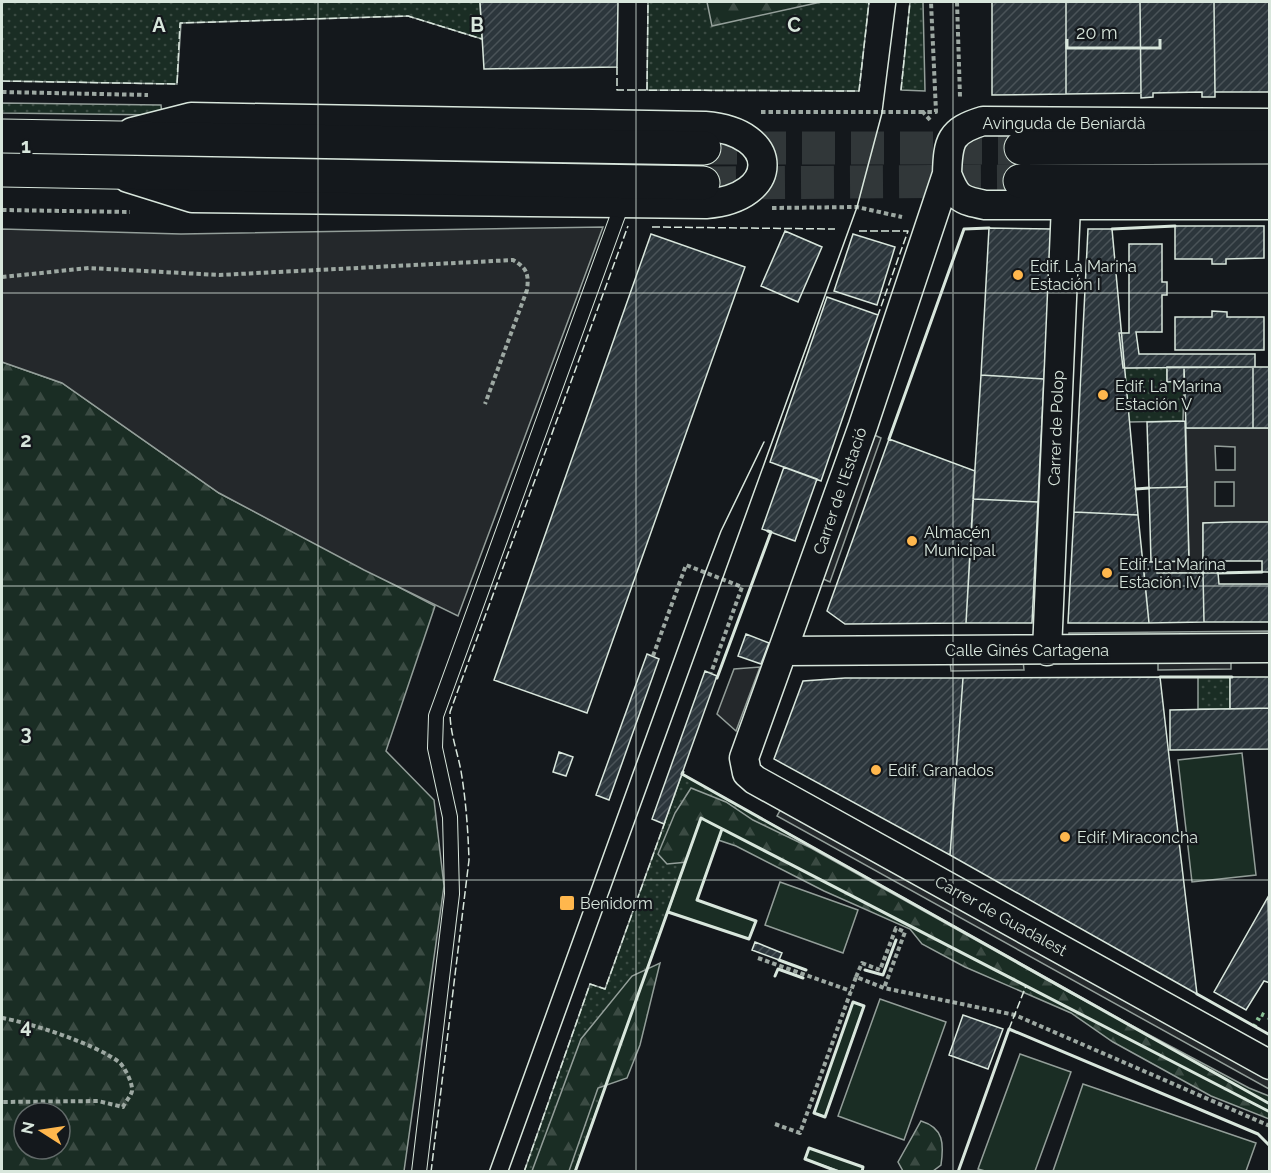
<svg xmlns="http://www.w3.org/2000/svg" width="1271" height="1173" font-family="Raleway,sans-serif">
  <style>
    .grass { fill: url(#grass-dots); stroke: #939e99; stroke-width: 1.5 }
    .forest { fill: url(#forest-firs); stroke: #939e99; stroke-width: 1.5; fill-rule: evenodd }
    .garden { fill: #1a2d24; stroke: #939e99; stroke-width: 1.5 }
    .parking { fill: #24282b; stroke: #939e99; stroke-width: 1.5; fill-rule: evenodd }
    .building { fill: url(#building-hatch); stroke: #d8e6dc; stroke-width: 1.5 }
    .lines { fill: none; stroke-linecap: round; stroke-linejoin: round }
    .secondary-tunnel { stroke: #313739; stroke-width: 33; stroke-dasharray: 33 16; stroke-linecap: butt }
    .lane-casing { stroke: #d8e6dc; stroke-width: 16 }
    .street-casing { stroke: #d8e6dc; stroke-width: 31 }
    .secondary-casing { stroke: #d8e6dc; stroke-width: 35 }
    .path { stroke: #9da8a2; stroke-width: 4; stroke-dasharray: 4.5 3; stroke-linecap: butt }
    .lane { stroke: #14181c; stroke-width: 14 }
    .street { stroke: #14181c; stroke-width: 28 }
    .secondary { stroke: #14181c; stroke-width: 33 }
    .tram { stroke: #d8e6dc; stroke-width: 1.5 }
    .hedge { stroke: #8ac095; stroke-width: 4.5; stroke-dasharray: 3 4.5; stroke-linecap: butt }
    .fence { stroke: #d8e6dc; stroke-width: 1.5; stroke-dasharray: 8 3; stroke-linecap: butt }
    .wall { stroke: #d8e6dc; stroke-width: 3 }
    .grid { fill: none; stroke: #d8e6dc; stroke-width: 1.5; stroke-opacity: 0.55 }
    .poi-dot { fill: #ffb74d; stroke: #14181c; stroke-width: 2 }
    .labels { text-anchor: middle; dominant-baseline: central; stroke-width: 4.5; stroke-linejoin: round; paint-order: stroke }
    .street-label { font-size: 16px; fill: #d8e6dc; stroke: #14181c }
    .poi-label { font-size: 16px; fill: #d8e6dc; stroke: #14181c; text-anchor: start }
    .grid-label { font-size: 20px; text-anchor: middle; font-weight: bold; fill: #d8e6dc; stroke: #14181c; stroke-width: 4.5; stroke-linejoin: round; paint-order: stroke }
  </style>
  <defs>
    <pattern id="grass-dots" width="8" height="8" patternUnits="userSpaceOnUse" patternTransform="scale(1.5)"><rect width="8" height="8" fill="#1a2d24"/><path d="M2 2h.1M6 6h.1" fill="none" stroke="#3b4b43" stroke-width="1.8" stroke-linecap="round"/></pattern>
    <pattern id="forest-firs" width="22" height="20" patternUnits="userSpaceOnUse" patternTransform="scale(1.5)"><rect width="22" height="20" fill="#1a2d24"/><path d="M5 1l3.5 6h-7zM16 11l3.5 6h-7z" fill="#3b4b43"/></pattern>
    <pattern id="building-hatch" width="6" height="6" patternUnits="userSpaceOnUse" patternTransform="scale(1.5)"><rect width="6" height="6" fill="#2c363c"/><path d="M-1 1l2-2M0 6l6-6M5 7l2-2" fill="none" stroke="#4a5358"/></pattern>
  </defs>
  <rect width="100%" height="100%" fill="#14181c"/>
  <!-- grass -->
  <path class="grass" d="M2,2H480L482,39L408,16L181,23L177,84L2,81Z
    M648,2H869L859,91L647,90Z
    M910,2H923L925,91L901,90Z
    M2,103L161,105L162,115L2,113Z
    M1167,367V381H1184L1183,421L1129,422L1123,368Z
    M1198,677H1230V709H1198Z
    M682,774L1258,1096L701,818L575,1171L524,1172L590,984L605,989Z"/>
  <!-- forest -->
  <path class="forest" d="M707,2H821L712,26Z
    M2,362L62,383L219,493L435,606L386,751L434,800L444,886L404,1171L2,1172ZM24,1113H60V1149H24Z
    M691,788L726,802L753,820L811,848L1065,990L1249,1088L1269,1096V1119L1211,1096L1113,1042L1071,1013L965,967L922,944L910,929L824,891L736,846L706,836L688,862L667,864L658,854L675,813Z
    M660,963L640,1045L627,1078L598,1088L569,1171H532L581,1039L632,976Z
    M921,1121C944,1128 944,1144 941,1165L933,1171H903L898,1162Z"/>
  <!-- garden -->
  <path class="garden" d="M1242,753L1256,875L1192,882L1178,760Z
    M701,818L722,829L697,900L756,921L749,939L668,912Z
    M780,882L858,910L843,953L765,925Z
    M880,999L946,1022L904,1140L838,1116Z
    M853,1002L864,1006L825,1117L814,1113Z
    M1020,1054L1071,1072L1035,1171H985L978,1169Z
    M1083,1084L1256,1143L1246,1171H1053Z
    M809,1148L863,1167L862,1171H839L805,1159Z"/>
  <!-- parking -->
  <path class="parking" d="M603,227L458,616L364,570L219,493L62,383L2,362V229L181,234Z
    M1186,428H1269V522L1203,523V573H1157V562L1189,561ZM1215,446L1235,447V470H1216ZM1215,482H1234V506H1215Z
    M872,434L881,438L830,582L821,578Z
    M1269,631V641L1069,643V633Z
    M1231,659V669L1158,670V660Z
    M1023,660L1024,670L951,671L950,661Z
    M760,667L736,731L717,714L734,669Z
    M782,807L1269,1078V1089L777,816Z"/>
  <!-- building -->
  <path class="building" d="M480,2H618L617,67L484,69Z
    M992,2H1066V94L992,95Z
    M1066,2H1140L1141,93L1066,94Z
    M1140,2H1214L1215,97H1202V92L1153,93V97L1141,98Z
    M1214,2H1270V92H1215Z
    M1175,226H1264V258L1226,259V264H1212V259H1175Z
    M989,228L1052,229L1044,379L981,375Z
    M1088,229H1112L1138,515L1074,512Z
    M785,231L822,247L798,302L761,286Z
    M651,234L745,267L587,713L494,680Z
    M853,234L895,247L877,305L834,291Z
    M1129,244H1162V282H1167V295H1162V332H1136L1139,354H1255V367L1123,368L1119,333H1129Z
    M827,297L878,315L821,481L770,462Z
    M1212,311L1227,312V317H1264V350H1175V317H1212Z
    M1167,367H1184V381L1167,382Z
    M1184,367H1253V428H1186Z
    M1253,367H1270V428H1253Z
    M981,375L1044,379L1038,502L973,499Z
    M1185,421L1187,487L1149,488L1147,422Z
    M889,439L975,471L966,623L845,624L827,611Z
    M784,467L817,479L795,541L762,529Z
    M1187,487L1189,561L1151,562L1149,488Z
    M973,499L1038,502L1032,623H966Z
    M1074,512L1138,515L1149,623H1068Z
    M1231,522H1270V572H1262V561H1203V523Z
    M1143,562H1157V573H1203L1204,622L1149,623Z
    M1203,573H1218L1219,584H1270V622H1204Z
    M746,634L769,643L761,664L738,656Z
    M647,654L659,659L609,800L596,795Z
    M705,671L717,676L664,824L652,819Z
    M1160,677L1170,765L1197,994L950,855L963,678Z
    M1230,677H1270V708L1230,709Z
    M845,678H963L950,855L774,759L803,681Z
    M1270,708V749L1170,750V710Z
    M559,752L573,757L566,776L553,772Z
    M1268,897L1270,983L1264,981L1246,1010L1214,992Z
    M755,942L782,953L779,960L752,950Z
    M963,1015L1003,1029L988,1069L949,1055Z"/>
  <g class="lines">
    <!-- secondary-tunnel -->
    <path class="secondary-tunnel" d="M704,148H1021
      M703,183L1020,181"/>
    <!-- lane casing -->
    <g class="lane-casing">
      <path id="lane" d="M419,1172L452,894L450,817L435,748L436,716L622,204"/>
    </g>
    <!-- street casing -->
    <g class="street-casing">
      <path id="street" d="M1270,123L983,121C950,131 948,141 947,174L863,426L744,758L747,773L755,780L1270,1065
        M947,174C956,198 960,200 985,205H1270
        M128,178L192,198L706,204C781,198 782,132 705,126L191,117L132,132
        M784,651L1270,648
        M1047,651L1066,205"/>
    </g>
    <!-- secondary casing -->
    <g class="secondary-casing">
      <path id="secondary" d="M2,136L704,148
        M1021,148L1270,147
        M2,170L703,183
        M1020,181H1270"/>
    </g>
    <!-- path -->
    <path class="path" d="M957,2L960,97
      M2,92L148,95
      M761,112H923
      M930,120L923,112H936L931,2
      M772,208L857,207L902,217
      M2,210L130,212
      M2,277L89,268L219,275L513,260C527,268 529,274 527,290L485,404
      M653,656L686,565L742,587L711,673
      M758,958L851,991
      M856,977L862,963L880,970L896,928L905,932L884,988
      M2,1018C31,1023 95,1044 119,1062C124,1066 133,1083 132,1091C131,1096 125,1102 123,1107L98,1101L2,1102
      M775,1124L800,1133L856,977L884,988L1015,1015L1270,1126"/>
    <!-- lane -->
    <use href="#lane" class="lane"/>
    <!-- street -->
    <use href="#street" class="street"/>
    <!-- secondary -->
    <use href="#secondary" class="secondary"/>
    <!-- tram -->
    <path class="tram" d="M489,1172L705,573L721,531L764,442
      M508,1172L857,207L882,113L896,2"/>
    <!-- hedge -->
    <path class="hedge" d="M1254,1027L1261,1014L1270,1018"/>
    <!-- fence -->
    <path class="fence" d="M617,67V90L859,91L869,2
      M2,81L177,84L180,23L408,16L482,39
      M647,90L648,2
      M901,90L910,2
      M652,227L835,229
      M859,231H908L878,315
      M1009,1029L1026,986
      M431,1172L469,860C468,830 466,801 461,771C457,750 450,733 450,712L628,226
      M524,1172L590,984L605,989L665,822"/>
    <!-- wall -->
    <path class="wall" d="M1112,229L1175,226
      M889,439L964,229L989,228
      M1136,489L1149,488
      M1203,573V561
      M1218,573L1262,572
      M1160,677H1232
      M717,678L771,532L768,531
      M683,772L682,774L1270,1104
      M668,912L749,939L756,921L697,900L722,829
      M779,960L806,970
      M865,970L883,975L896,940
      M775,976L778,969L803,978
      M1197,994L1270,1035
      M853,1002L864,1006L825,1117L814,1113Z
      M575,1172L701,818L1270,1112
      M839,1172L805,1159L809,1148L863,1167L862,1172
      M871,1172H876
      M958,1172L1009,1029L1258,1134L1270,1146"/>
  </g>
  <!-- grid -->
  <path class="grid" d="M318,2V1172M636,2V1172M953,2V1172M2,293H1270M2,586H1270M2,880H1270"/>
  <!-- markers -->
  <g class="poi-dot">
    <circle cx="1018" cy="275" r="6"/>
    <circle cx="1103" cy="395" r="6"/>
    <circle cx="912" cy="541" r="6"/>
    <circle cx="1107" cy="573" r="6"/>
    <circle cx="876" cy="770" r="6"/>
    <circle cx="1065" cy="837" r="6"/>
    <rect x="559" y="895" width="16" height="16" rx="3"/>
  </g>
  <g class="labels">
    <!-- street labels -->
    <g class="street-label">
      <text x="1064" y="123">Avinguda de Beniardà</text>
      <text transform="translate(1056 428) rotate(-88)">Carrer de Polop</text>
      <text transform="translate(840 491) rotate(-71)">Carrer de l'Estació</text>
      <text x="1027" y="650">Calle Ginés Cartagena</text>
      <text transform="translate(1001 916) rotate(29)">Carrer de Guadalest</text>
    </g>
    <!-- poi labels -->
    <g class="poi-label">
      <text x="1030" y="266">Edif. La Marina<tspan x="1030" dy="18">Estación I</tspan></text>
      <text x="1115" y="386">Edif. La Marina<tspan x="1115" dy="18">Estación V</tspan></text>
      <text x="924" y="532">Almacén<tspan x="924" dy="18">Municipal</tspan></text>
      <text x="1119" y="564">Edif. La Marina<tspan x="1119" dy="18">Estación IV</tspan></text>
      <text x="888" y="770">Edif. Granados</text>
      <text x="1077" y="837">Edif. Miraconcha</text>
      <text x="580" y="903">Benidorm</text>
    </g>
  </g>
  <g class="grid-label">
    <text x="159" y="32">A</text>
    <text x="477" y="32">B</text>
    <text x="794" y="32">C</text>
    <text x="26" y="153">1</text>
    <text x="26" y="447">2</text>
    <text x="26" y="740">3</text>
    <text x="26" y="1033">4</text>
  </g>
  <!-- border -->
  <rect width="1271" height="1173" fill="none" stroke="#d8e6dc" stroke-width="6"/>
  <!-- north arrow -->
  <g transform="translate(42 1131) rotate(282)"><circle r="28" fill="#14181c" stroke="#626a69" stroke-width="1.5"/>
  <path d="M0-4.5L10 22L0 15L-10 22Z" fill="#ffb74d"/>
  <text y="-9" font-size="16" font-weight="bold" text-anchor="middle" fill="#d8e6dc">N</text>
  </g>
  <!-- scale -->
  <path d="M1067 39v9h93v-9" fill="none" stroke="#d8e6dc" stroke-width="3"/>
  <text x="1076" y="39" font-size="18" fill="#d8e6dc" stroke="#14181c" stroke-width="4.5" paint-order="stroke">20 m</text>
</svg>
